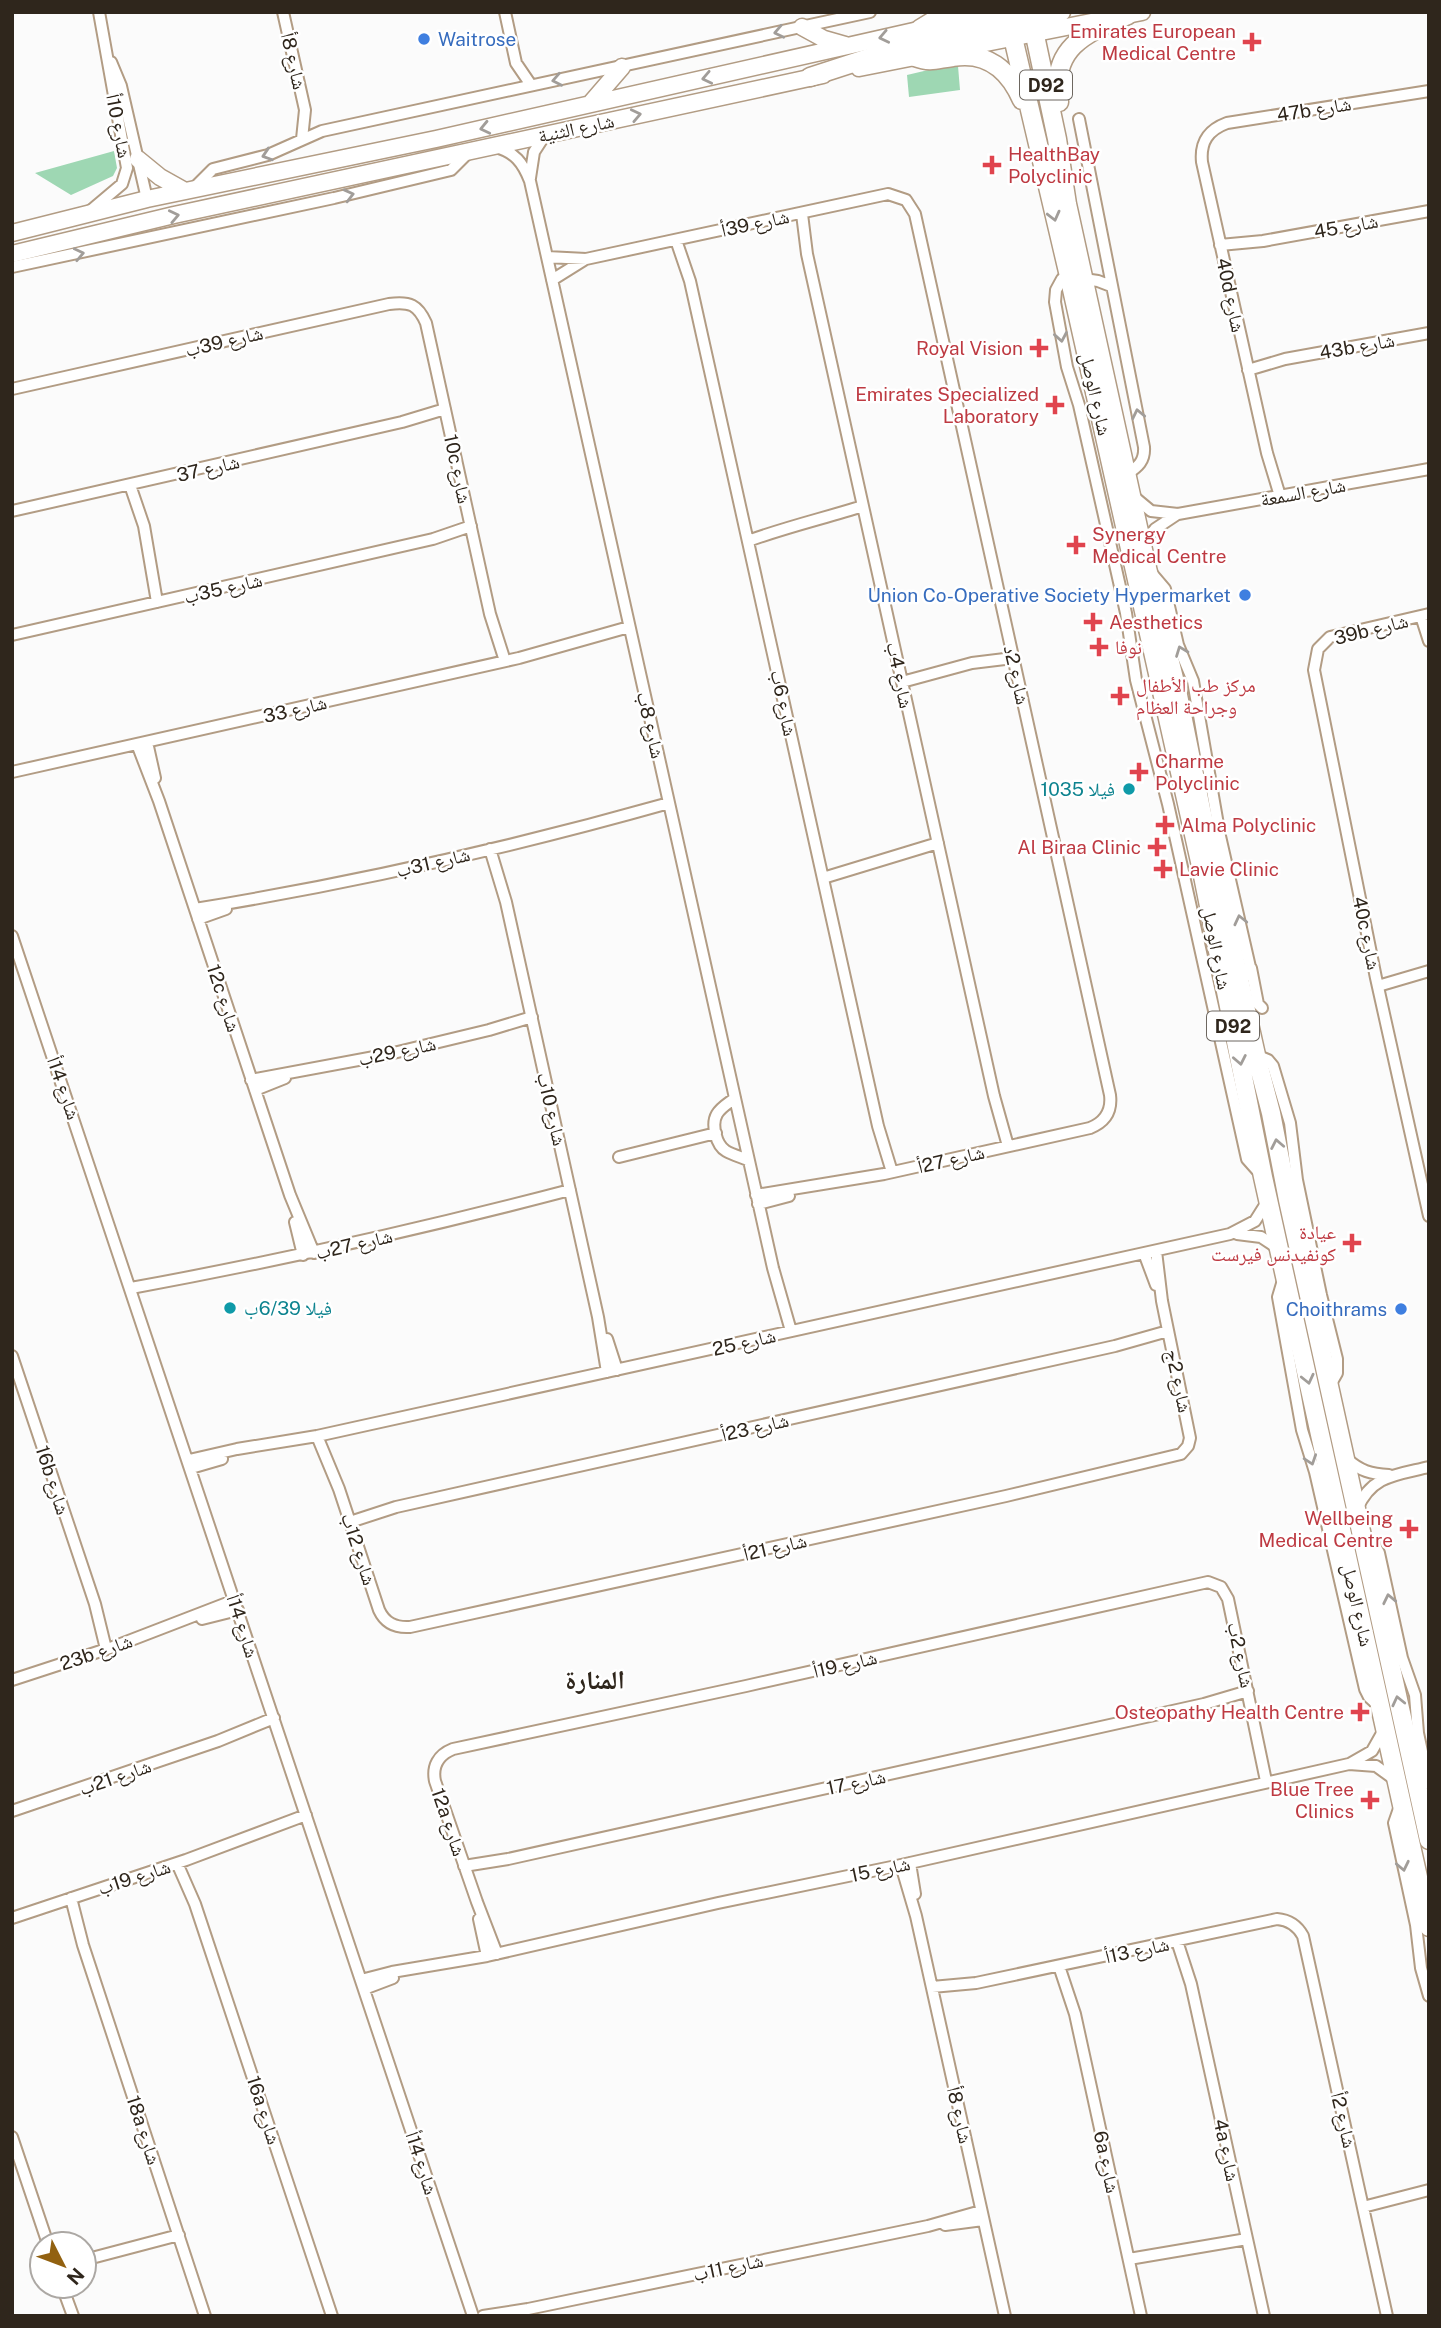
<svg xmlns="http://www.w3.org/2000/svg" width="1441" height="2328" font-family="'Public Sans','Noto Naskh Arabic',sans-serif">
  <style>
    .green { fill: #9ed7b3 }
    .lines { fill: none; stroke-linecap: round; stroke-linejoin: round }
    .street-casing { stroke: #b29c84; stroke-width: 14 }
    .secondary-casing { stroke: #b29c84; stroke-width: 19 }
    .primary-casing { stroke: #b29c84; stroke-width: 21 }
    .street { stroke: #fff; stroke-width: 10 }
    .secondary { stroke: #fff; stroke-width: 16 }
    .primary { stroke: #fff; stroke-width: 18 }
    .oneway { stroke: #a19d99 }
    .shop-dot { fill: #3f7fe0; stroke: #fff; stroke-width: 2.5 }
    .health-dot { fill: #e0444e; stroke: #fff; stroke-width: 2.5 }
    .culture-dot { fill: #0f9aa8; stroke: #fff; stroke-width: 2.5 }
    .labels { text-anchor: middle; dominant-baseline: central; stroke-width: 5; stroke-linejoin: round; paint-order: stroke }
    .shield { fill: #fff; stroke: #6d6760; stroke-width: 2 }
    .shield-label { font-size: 18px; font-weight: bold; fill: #2f261c }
    .health-label { font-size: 19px; fill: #be3a42; stroke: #fff; text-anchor: end }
    .shop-label { font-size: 19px; fill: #366cbe; stroke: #fff; text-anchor: end }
    .street-label { font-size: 19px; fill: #2f261c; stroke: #fff }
    .culture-label { font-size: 19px; fill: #0d838f; stroke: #fff; text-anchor: end }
    .district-label { font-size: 26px; font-weight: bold; fill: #2f261c; stroke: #fff }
  </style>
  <rect width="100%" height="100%" fill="#fbfbfb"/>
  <!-- green -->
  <path class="green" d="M958,66L960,90L909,97L907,75L941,67Z
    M114,151L117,168L113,176L71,195L35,173Z"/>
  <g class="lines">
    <!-- street casing -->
    <g class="street-casing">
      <path id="street" d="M283,12L305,110L302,139
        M505,12L516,63L531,85
        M111,62L121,86L147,199
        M1079,119L1144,447C1145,461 1138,467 1127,474
        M495,147C515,152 523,163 530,181L773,1268L791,1331
        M530,178L534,152L545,135
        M192,190L213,169L268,155L322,131L870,12
        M90,211L122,184L127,168L99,12
        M802,214L807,254L994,1096L1008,1146
        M676,240L690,281L878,1126L892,1172
        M1220,245L1263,241L1429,211
        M547,257L586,259L888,194L906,200L915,214L1110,1095C1112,1111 1105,1122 1090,1128L884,1174L756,1195
        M12,267L334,198L451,170L469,152
        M1069,276L1062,279L1056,290L1055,302L1067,367L1079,405L1126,613L1136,680L1168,804L1247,1159L1263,1177
        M1084,279L1098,281L1111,286
        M552,280L584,260
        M1248,370L1285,359L1429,333
        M12,389L389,304C410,301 418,305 426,323L490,614L505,661
        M130,485L144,526L157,602
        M1133,496L1151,511L1178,514L1429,469
        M1280,496L1267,453L1202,162C1200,142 1208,130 1227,123L1429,91
        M12,511L402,422L445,409
        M748,541C786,527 825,518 863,506
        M1143,544L1155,529L1176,515
        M1148,569L1165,589L1178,645L1193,681L1220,836L1250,967L1240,984
        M1429,614L1330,637L1318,649L1314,670L1376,978L1429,1216
        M1421,616L1429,641
        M12,635L433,539L471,526
        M902,682L972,663L1013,658
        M147,742L155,778
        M137,744L159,801L290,1195L314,1253
        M12,772L519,658L629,627
        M490,849L506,902L598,1317L607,1372
        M823,878L938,843
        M195,909C354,883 513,847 669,803
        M198,919L226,909
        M12,936L473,2316
        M1251,968L1258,1004L1262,1008
        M1378,986L1429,971
        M1256,1055L1268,1060L1273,1066L1290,1123L1297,1180L1321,1295L1337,1359V1373L1329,1387
        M251,1080L385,1055L489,1030L532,1017
        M255,1090L285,1078
        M735,1098C729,1103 721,1107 717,1114C711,1124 716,1145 726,1151C733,1155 741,1157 748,1160
        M619,1157L716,1133
        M758,1204L789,1196
        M295,1222L303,1255
        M1237,1234L1261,1237L1279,1249
        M1144,1253L1156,1285
        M1284,1277L1278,1297L1302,1430L1315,1472L1365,1689L1369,1697L1379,1706
        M131,1288C279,1261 425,1228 570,1190
        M607,1339L617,1370
        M12,1356L95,1604L106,1649
        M317,1436L339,1489L379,1610C385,1623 395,1628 410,1627L1006,1496L1181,1454L1188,1446L1190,1438L1162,1301L1156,1251
        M1347,1459C1360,1471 1371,1474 1389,1475
        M189,1460L237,1449L317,1436L1230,1234L1255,1221L1267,1202
        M191,1468L222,1459
        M1357,1509C1372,1475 1396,1475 1429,1467
        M350,1522L396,1507L1115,1346L1168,1331
        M1362,1535L1374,1544L1379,1553L1402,1658L1415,1695L1418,1733L1429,1784
        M202,1619L238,1610
        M12,1680L113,1647L235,1600
        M1351,1763L1372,1751L1385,1728
        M1401,1803L1394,1823L1416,1925L1421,1968L1429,1996
        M12,1811L218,1741L274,1718
        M177,1863L195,1904L332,2316
        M910,1863L915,1894
        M901,1865L916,1916L1005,2316
        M464,1866L508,1859L1204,1704L1248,1691
        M71,1898L83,1945L205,2316
        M12,1918L186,1860L306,1815
        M479,1919L487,1956
        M1177,1941L1191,1984L1264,2316
        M497,1954L477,1902L435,1781C432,1766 438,1755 453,1749L746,1686L1208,1582L1221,1587L1228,1599L1266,1781
        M1059,1966L1075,2014L1141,2316
        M361,1980L392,1972L487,1956L718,1903L901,1865L1349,1764L1376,1766L1394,1779
        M932,1987L976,1983L1277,1919C1289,1920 1297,1925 1303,1936L1387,2316
        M364,1989L393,1978
        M12,2137L48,2244
        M1363,2207L1429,2190
        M945,2225L983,2220
        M1129,2259L1247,2239
        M84,2260L179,2235
        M62,2286L73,2316
        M483,2316L528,2309L928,2226L981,2211"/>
    </g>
    <!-- secondary casing -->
    <g class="secondary-casing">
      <path id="secondary" d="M802,27L824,39L845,45
        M859,68L1142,12
        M590,104L622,67
        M138,159L160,177L185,191
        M12,233L147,199L436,139L998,12
        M12,254L174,215L823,75"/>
    </g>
    <!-- primary casing -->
    <g class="primary-casing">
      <path id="primary" d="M1007,12L1069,276L1201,866L1263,1177L1429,1927
        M1030,12L1057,139L1067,204L1147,568L1178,695L1201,809L1256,1055L1271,1113L1288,1200L1429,1840
        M920,29L948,12
        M915,57C932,63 936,59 953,57C987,51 1009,70 1022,100
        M810,77L893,50L1061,12
        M1059,102C1050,47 1086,33 1128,15"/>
    </g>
    <!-- street -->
    <use href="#street" class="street"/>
    <!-- secondary -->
    <use href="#secondary" class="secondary"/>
    <!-- primary -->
    <use href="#primary" class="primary"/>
  </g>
  <!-- one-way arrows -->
  <defs><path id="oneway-chevron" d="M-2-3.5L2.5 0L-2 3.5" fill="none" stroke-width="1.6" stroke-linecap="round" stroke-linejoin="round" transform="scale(1.75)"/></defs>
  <g class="oneway">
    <use href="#oneway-chevron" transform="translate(779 32) rotate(168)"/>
    <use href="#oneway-chevron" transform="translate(884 37) rotate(168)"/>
    <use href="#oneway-chevron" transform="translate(707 78) rotate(168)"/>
    <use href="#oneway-chevron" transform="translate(557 80) rotate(169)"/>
    <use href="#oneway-chevron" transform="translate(636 115) rotate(-12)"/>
    <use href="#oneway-chevron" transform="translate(485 128) rotate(167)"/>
    <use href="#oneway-chevron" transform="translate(267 155) rotate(162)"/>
    <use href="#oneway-chevron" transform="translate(349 195) rotate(-14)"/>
    <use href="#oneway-chevron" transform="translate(174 216) rotate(-12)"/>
    <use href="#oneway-chevron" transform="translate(1054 216) rotate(76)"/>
    <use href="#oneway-chevron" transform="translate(79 254) rotate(-12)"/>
    <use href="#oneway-chevron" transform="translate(1061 337) rotate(80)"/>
    <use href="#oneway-chevron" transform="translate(1138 414) rotate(-102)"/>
    <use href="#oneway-chevron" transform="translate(1181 651) rotate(-111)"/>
    <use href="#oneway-chevron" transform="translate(1240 920) rotate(-103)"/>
    <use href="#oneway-chevron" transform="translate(1240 1060) rotate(79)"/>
    <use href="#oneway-chevron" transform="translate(1277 1144) rotate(-101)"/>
    <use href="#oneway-chevron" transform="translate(1308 1379) rotate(77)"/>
    <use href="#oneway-chevron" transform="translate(1311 1460) rotate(71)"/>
    <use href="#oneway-chevron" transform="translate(1389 1599) rotate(-102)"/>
    <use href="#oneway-chevron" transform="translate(1398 1701) rotate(-103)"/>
    <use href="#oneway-chevron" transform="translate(1403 1866) rotate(78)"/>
  </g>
  <!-- markers -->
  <g class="shop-dot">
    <circle cx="424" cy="39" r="7"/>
    <circle cx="1245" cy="595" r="7"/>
    <circle cx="1401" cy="1309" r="7"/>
  </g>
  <g class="health-dot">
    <path d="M1248.5 31.5h7v7h7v7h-7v7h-7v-7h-7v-7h7z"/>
    <path d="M988.5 154.5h7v7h7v7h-7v7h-7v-7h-7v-7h7z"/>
    <path d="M1035.5 337.5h7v7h7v7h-7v7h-7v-7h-7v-7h7z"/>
    <path d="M1051.5 394.5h7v7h7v7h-7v7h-7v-7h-7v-7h7z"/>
    <path d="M1072.5 534.5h7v7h7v7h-7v7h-7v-7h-7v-7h7z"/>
    <path d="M1089.5 611.5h7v7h7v7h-7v7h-7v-7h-7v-7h7z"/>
    <path d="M1095.5 636.5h7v7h7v7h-7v7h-7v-7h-7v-7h7z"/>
    <path d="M1116.5 685.5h7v7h7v7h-7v7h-7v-7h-7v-7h7z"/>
    <path d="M1135.5 761.5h7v7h7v7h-7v7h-7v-7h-7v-7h7z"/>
    <path d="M1161.5 814.5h7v7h7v7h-7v7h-7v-7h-7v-7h7z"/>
    <path d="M1153.5 836.5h7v7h7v7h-7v7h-7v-7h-7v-7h7z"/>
    <path d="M1159.5 858.5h7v7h7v7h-7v7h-7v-7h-7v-7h7z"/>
    <path d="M1348.5 1232.5h7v7h7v7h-7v7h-7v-7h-7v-7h7z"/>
    <path d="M1405.5 1518.5h7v7h7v7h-7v7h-7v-7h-7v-7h7z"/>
    <path d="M1356.5 1701.5h7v7h7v7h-7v7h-7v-7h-7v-7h7z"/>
    <path d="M1366.5 1789.5h7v7h7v7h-7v7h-7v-7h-7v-7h7z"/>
  </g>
  <g class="culture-dot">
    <circle cx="1129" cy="789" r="7"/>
    <circle cx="230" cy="1308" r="7"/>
  </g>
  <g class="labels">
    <!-- shield labels -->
    <g class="shield">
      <rect x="1020" y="70.5" width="52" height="29" rx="5"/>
      <rect x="1207" y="1011.5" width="52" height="29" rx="5"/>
    </g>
    <g class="shield-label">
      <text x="1046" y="85">D92</text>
      <text x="1233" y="1026">D92</text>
    </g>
    <!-- health labels -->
    <g class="health-label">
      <text x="1236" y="31">Emirates European<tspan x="1236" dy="22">Medical Centre</tspan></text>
      <text x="1008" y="154" text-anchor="start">HealthBay<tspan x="1008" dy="22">Polyclinic</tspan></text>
      <text x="1023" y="348">Royal Vision</text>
      <text x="1039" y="394">Emirates Specialized<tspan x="1039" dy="22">Laboratory</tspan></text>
      <text x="1092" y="534" text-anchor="start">Synergy<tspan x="1092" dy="22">Medical Centre</tspan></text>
      <text x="1109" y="622" text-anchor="start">Aesthetics</text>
      <text x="1115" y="647" text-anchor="start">نوفا</text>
      <text x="1136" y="685" text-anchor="start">مركز طب الأطفال<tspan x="1136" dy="22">وجراحة العظام</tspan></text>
      <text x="1155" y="761" text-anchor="start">Charme<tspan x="1155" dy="22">Polyclinic</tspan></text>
      <text x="1181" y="825" text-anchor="start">Alma Polyclinic</text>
      <text x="1141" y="847">Al Biraa Clinic</text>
      <text x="1179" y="869" text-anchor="start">Lavie Clinic</text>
      <text x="1336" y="1232">عيادة<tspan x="1336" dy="22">كونفيدنس فيرست</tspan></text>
      <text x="1393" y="1518">Wellbeing<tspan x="1393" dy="22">Medical Centre</tspan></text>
      <text x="1344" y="1712">Osteopathy Health Centre</text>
      <text x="1354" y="1789">Blue Tree<tspan x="1354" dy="22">Clinics</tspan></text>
    </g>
    <!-- shop labels -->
    <g class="shop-label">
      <text x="438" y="39" text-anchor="start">Waitrose</text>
      <text x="1231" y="595">Union Co-Operative Society Hypermarket</text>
      <text x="1387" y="1309">Choithrams</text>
    </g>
    <!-- street labels -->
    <g class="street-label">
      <text transform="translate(294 61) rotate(77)">شارع 8أ</text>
      <text transform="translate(1314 109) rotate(-9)">47b شارع</text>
      <text transform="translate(119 126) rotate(79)">شارع 10أ</text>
      <text transform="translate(576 128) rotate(-12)">شارع الثنية</text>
      <text transform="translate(755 223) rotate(-12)">شارع 39أ</text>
      <text transform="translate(1346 226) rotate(-10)">شارع 45</text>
      <text transform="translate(1231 295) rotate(78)">40d شارع</text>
      <text transform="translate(224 341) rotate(-13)">شارع 39ب</text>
      <text transform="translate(1357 346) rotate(-10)">43b شارع</text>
      <text transform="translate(1096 394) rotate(77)">شارع الوصل</text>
      <text transform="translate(208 468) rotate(-13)">شارع 37</text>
      <text transform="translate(458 469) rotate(78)">10c شارع</text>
      <text transform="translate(1303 492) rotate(-10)">شارع السمعة</text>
      <text transform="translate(223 588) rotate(-13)">شارع 35ب</text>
      <text transform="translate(1371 629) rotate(-14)">39b شارع</text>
      <text transform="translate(900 675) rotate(78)">شارع 4ب</text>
      <text transform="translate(1017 675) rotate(77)">شارع 2د</text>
      <text transform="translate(784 703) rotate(78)">شارع 6ب</text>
      <text transform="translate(295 709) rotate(-13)">شارع 33</text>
      <text transform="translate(651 725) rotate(77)">شارع 8ب</text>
      <text transform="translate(433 862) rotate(-13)">شارع 31ب</text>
      <text transform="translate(1367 933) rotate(78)">40c شارع</text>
      <text transform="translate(1217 948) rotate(79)">شارع الوصل</text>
      <text transform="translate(224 998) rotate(72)">12c شارع</text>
      <text transform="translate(397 1051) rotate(-12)">شارع 29ب</text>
      <text transform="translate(64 1088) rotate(71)">شارع 14أ</text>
      <text transform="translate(552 1109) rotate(77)">شارع 10ب</text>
      <text transform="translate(951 1159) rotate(-13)">شارع 27أ</text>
      <text transform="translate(354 1244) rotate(-13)">شارع 27ب</text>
      <text transform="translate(744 1342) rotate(-13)">شارع 25</text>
      <text transform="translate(1179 1381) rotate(78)">شارع 2ج</text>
      <text transform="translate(755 1427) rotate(-13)">شارع 23أ</text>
      <text transform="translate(53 1480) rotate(72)">16b شارع</text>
      <text transform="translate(775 1547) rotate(-13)">شارع 21أ</text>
      <text transform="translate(359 1549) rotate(72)">شارع 12ب</text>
      <text transform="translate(1358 1605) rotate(77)">شارع الوصل</text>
      <text transform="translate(243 1626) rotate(72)">شارع 14أ</text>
      <text transform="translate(96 1652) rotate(-19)">23b شارع</text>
      <text transform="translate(1241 1655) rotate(78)">شارع 2ب</text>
      <text transform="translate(845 1664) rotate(-13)">شارع 19أ</text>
      <text transform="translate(115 1777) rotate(-19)">شارع 21ب</text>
      <text transform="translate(856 1782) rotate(-12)">شارع 17</text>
      <text transform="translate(449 1822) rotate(71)">12a شارع</text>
      <text transform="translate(880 1869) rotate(-12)">شارع 15</text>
      <text transform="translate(134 1877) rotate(-18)">شارع 19ب</text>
      <text transform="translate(1137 1950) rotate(-12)">شارع 13أ</text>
      <text transform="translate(264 2110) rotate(72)">16a شارع</text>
      <text transform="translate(960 2115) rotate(77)">شارع 8أ</text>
      <text transform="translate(1344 2120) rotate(77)">شارع 2أ</text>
      <text transform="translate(144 2130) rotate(72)">18a شارع</text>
      <text transform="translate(1227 2150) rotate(78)">4a شارع</text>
      <text transform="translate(1107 2162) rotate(78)">6a شارع</text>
      <text transform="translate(422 2163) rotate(72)">شارع 14أ</text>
      <text transform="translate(728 2267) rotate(-12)">شارع 11ب</text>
    </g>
    <!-- culture labels -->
    <g class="culture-label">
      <text x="1115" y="789">فيلا 1035</text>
      <text x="244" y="1308" text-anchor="start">فيلا 6/39ب</text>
    </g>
    <!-- district labels -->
    <g class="district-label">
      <text x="595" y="1679">المنارة</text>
    </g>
  </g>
  <!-- border -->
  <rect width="1441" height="2328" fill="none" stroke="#2f261c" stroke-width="28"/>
  <!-- north arrow -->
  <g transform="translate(63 2265) rotate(132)"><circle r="33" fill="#ffffff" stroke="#aca8a4" stroke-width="2"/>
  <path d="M0-5L12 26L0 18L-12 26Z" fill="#926110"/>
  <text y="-10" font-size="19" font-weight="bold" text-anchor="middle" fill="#2f261c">N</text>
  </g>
</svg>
